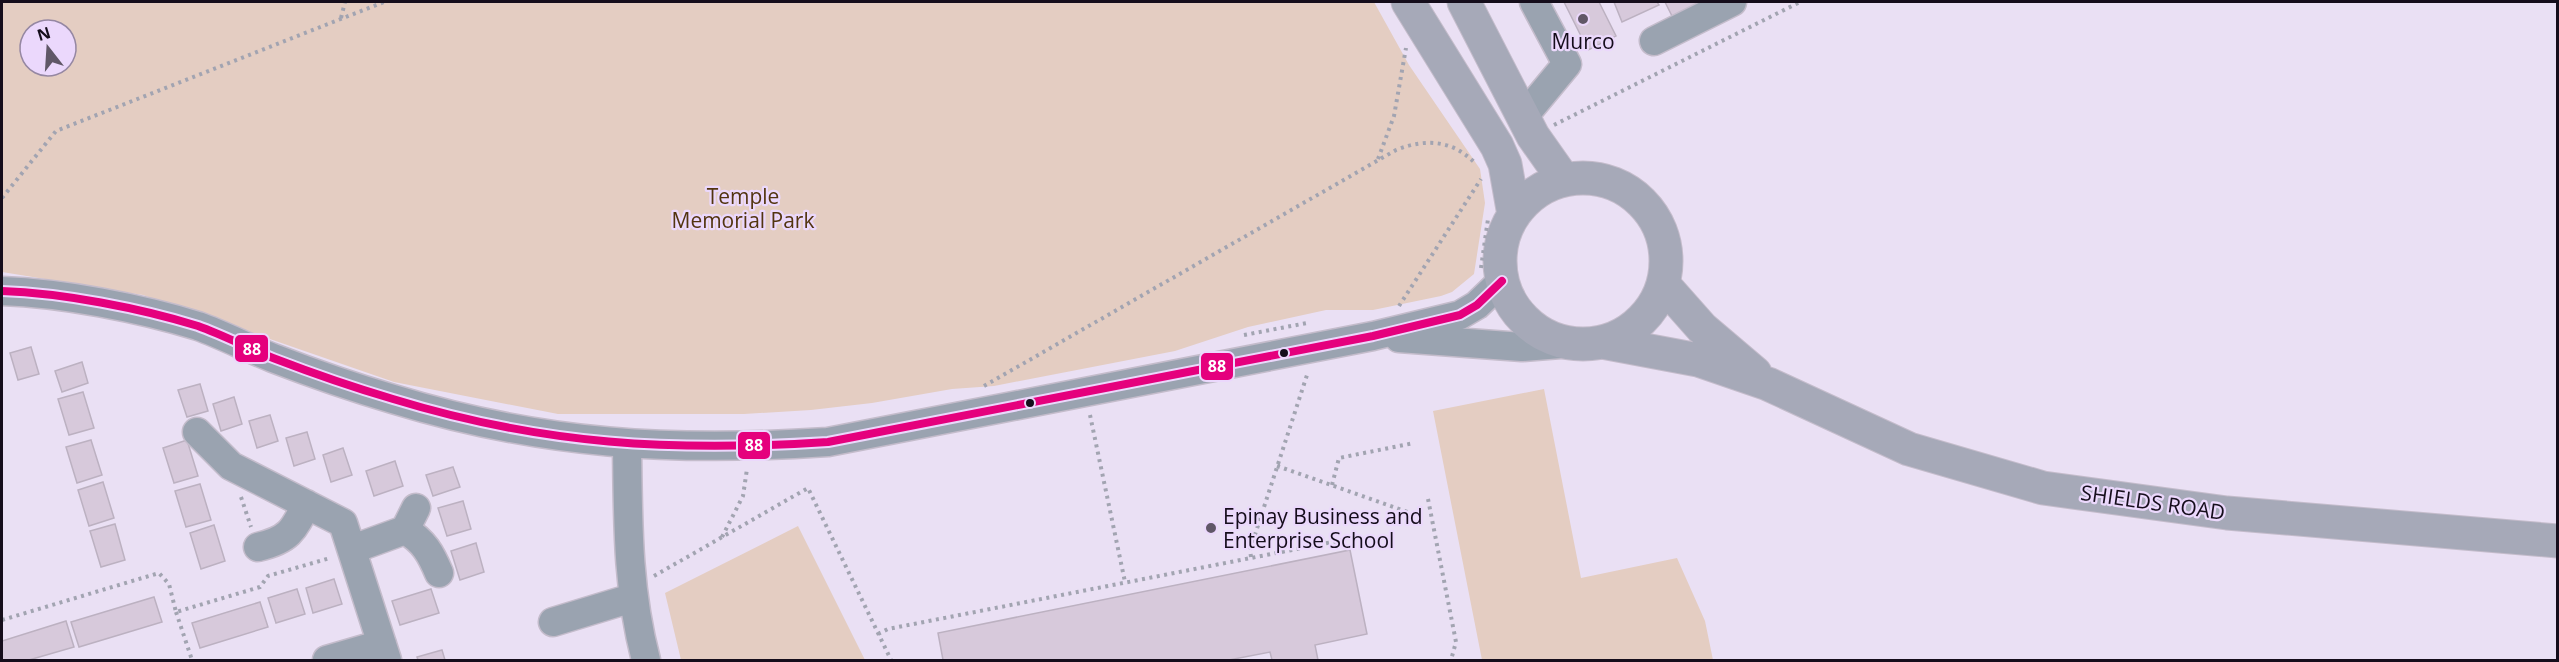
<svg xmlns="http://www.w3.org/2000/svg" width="2559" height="662" font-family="'Open Sans',sans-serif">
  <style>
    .green { fill: #e4cdc2; fill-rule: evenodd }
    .building { fill: #d7c9db; stroke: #bcb1c1; stroke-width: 1.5 }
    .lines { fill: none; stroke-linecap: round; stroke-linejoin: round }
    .minor-casing { stroke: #c4bccb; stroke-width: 31 }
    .highway-casing { stroke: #c4bccb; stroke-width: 35 }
    .path { stroke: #a2a4b1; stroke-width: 4; stroke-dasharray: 3 4.5; stroke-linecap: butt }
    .minor { stroke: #9aa3b0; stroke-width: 28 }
    .highway { stroke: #a6a9b8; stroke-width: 33 }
    .bus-1-casing { stroke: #ebd8fc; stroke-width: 12 }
    .bus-1 { stroke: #e5007d; stroke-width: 8 }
    .poi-dot { fill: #605767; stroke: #ebd8fc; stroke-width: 2 }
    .bus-dot { fill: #150d1b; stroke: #ebd8fc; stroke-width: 2 }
    .labels { text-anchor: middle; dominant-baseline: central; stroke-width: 4.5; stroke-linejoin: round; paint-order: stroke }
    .poi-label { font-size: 21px; fill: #150d1b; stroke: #ebd8fc }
    .park-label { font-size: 21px; fill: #52340f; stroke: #ebd8fc }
    .street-label { font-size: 21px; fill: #150d1b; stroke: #ebd8fc }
    .line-badge { stroke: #ebd8fc; stroke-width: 2 }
    .badge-label { font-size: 16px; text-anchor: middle; font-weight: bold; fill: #fff }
  </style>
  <rect width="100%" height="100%" fill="#eae0f4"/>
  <!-- green -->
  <path class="green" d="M2,2H1374L1409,65L1480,169L1485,203L1474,274L1452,292L1441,296L1373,310H1326L1248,327L1175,351L994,386L952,389L872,403L811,410L744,414H558L394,382L143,295L2,272ZM30,30H66V66H30Z
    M1544,389L1581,578L1677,558L1705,621L1713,660H1482L1433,411Z
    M798,526L865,660H681L665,593Z"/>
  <!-- building -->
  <path class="building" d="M1564,2H1599L1616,36L1588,50Z
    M1614,2H1657L1659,5L1622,22Z
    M1665,2H1705L1673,18Z
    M31,347L39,374L18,380L10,353Z
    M82,362L88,383L62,392L55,371Z
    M200,384L208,411L187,417L178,390Z
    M83,392L94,428L69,435L58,399Z
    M234,397L242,424L221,431L213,404Z
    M270,415L278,441L257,448L249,421Z
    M307,432L315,459L294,466L286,438Z
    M91,440L102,475L77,483L66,447Z
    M187,440L198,476L174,483L163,448Z
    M343,448L352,475L331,482L323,455Z
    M395,461L403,486L374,496L366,471Z
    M453,467L460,487L433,496L426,475Z
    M103,482L114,518L89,526L78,490Z
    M200,484L211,520L186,527L175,491Z
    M463,501L471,529L447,536L438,508Z
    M115,524L125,560L101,567L90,531Z
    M214,525L225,561L201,569L190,533Z
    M476,543L484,572L460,580L451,551Z
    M1350,550L1367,634L1315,645L1318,660H1272L1270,652L1229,660H943L938,633Z
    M334,579L342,604L313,613L306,588Z
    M297,589L305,614L276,623L268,598Z
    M431,589L439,613L400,625L392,601Z
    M154,597L162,622L79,647L71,622Z
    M260,602L268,627L200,648L192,623Z
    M66,621L74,647L29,660H2V641Z
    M442,650L445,660H418L417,657Z"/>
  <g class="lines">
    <!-- minor casing -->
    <g class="minor-casing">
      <path id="minor" d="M1654,41L1732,2
        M1523,117L1567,64L1534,2
        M2,291C62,293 140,308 198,326C223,335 248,348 273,358C312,373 352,387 393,399C543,445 673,452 828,442L1373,336L1460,315L1477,305L1502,281
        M1399,338L1522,347L1573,343
        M197,432L231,466L343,523L387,660
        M627,445C628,520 627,588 646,660
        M405,530C424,541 431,554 439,573
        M258,547C288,540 294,531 306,504
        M353,549L405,530L416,508
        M553,622L632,598
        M327,660L382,644"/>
    </g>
    <!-- highway casing -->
    <g class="highway-casing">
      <path id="highway" d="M1408,2L1497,146L1505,164L1514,215
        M1464,2L1533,136L1564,180
        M1500 261a83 83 0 1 1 166 0a83 83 0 1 1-166 0Z
        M1663,284L1702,328L1755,373
        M1602,342L1698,360L1768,384L1909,449L2043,488L2227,513L2558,541"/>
    </g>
    <!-- path -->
    <path class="path" d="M341,18L345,2
      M1554,125L1800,2
      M1378,159L1394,116L1406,48
      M2,198L56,131L384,2
      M1481,268L1488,219
      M1399,306L1481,179
      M1244,335L1307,323
      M984,386L1396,150C1426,138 1453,140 1476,164
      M1090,415L1125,582
      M1277,466L1422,517
      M1332,485L1339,458L1414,443
      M241,497L251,527
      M1428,499L1456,642L1451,660
      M722,537L743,496L747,469
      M1251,557L1250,550L1308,372
      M654,576L808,488L891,660
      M176,612L192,660
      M2,620L159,573L169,584L176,612L260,587L268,576L330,558
      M878,634L888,629L1348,539"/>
    <!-- minor -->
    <use href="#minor" class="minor"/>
    <!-- highway -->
    <use href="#highway" class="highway"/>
    <!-- bus-1 casing -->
    <g class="bus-1-casing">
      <path id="bus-1" d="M2,291C62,293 140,308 198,326C223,335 248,348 273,358C312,373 352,387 393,399C543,445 673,452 828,442L1373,336L1460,315L1477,305L1502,281"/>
    </g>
    <!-- bus-1 -->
    <use href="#bus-1" class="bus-1"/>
  </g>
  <!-- markers -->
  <g class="poi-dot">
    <circle cx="1583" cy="19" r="6"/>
    <circle cx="1211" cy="528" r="6"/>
  </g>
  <g class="bus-dot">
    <circle cx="1284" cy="353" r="5"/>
    <circle cx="1030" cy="403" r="5"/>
  </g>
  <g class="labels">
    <!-- poi labels -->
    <g class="poi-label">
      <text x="1583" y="41">Murco</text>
      <text x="1223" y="516" text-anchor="start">Epinay Business and<tspan x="1223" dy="24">Enterprise School</tspan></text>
    </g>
    <!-- park labels -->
    <g class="park-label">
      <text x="743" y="196">Temple<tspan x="743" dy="24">Memorial Park</tspan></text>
    </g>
    <!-- street labels -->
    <g class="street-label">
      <text transform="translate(2153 502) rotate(8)">SHIELDS ROAD</text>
    </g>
  </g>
  <g class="line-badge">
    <rect x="234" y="334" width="35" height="29" rx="6" fill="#e5007d"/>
    <rect x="1200" y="352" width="34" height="29" rx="6" fill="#e5007d"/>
    <rect x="737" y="431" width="34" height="29" rx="6" fill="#e5007d"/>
  </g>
  <g class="badge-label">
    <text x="252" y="355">88</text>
    <text x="1217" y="372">88</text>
    <text x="754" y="451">88</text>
  </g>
  <!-- border -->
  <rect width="2559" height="662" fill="none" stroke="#150d1b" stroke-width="6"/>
  <!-- north arrow -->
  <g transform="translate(48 48) rotate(343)"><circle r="28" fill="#ebd8fc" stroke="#9587a2" stroke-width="1.5"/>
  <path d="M0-4.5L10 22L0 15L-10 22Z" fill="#605767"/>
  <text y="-9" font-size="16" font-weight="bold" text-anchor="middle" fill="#150d1b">N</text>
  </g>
</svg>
